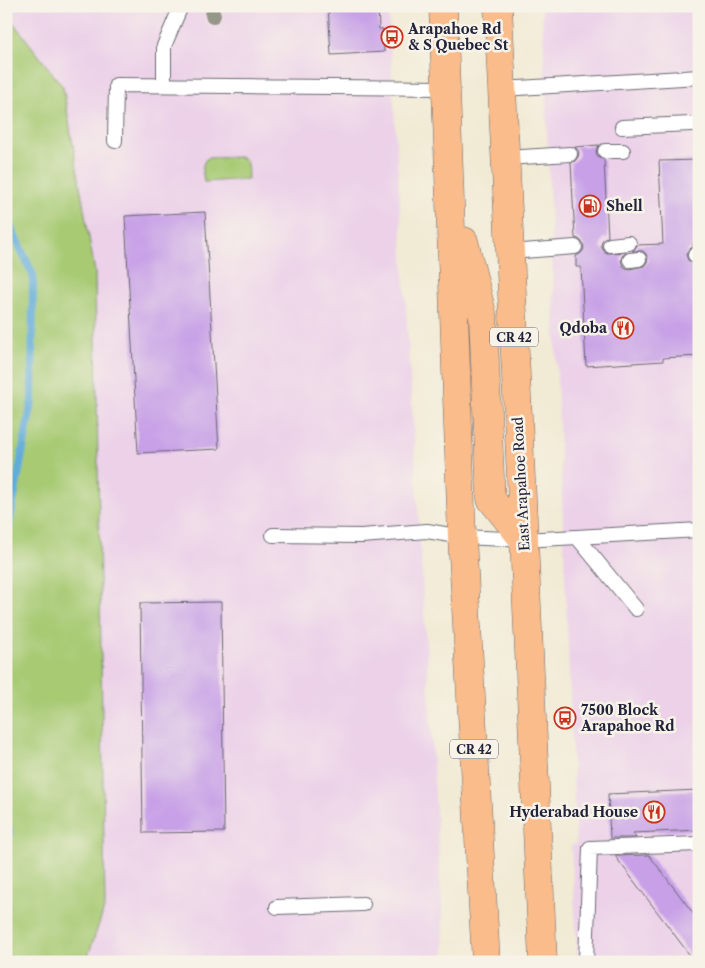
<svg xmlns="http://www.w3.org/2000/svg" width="705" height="968" font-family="'Libre Caslon Text',serif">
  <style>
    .built { fill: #ecd1e9 }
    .green { fill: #a7ca73; stroke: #647657 }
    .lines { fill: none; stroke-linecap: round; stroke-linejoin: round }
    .stream { stroke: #60acd9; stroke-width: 8 }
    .building { fill: #c7a0e7 }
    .service-casing { stroke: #6a6871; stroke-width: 16 }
    .primary-casing { stroke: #6a6871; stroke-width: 29 }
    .service { stroke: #fff; stroke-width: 14 }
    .primary { stroke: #f9bc8a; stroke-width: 28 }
    .tree { fill: #959889 }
    .labels { text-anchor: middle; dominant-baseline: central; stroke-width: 5; stroke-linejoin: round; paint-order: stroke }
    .shield { fill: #f7f3e8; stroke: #62616f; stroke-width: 1 }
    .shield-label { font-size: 12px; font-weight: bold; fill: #22223b }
    .poi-label { font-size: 14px; font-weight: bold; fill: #22223b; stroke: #f7f3e8; text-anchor: start }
    .street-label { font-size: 14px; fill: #22223b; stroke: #f7f3e8 }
  </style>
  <rect width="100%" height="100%" fill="#f7f3e8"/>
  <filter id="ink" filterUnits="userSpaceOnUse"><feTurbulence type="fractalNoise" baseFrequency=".02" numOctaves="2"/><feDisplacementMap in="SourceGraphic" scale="10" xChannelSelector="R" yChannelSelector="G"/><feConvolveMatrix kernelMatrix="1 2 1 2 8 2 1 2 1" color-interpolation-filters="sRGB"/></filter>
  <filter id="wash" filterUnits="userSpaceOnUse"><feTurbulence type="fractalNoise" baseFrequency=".0096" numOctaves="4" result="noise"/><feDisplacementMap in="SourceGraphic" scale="20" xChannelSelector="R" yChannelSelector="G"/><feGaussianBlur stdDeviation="1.12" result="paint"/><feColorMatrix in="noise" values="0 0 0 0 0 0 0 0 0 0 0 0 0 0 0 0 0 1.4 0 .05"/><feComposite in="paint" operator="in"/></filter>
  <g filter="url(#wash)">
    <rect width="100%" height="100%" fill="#f1ead4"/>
    <!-- built -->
    <path class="built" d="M6,6H388L445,962H86L105,906L63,87L6,13Z
      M542,6H699V962H578L571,845L576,844Z"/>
    <!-- green -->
    <path class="green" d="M6,13L63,87L95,272L105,906L86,962H6Z
      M240,157C250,160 247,171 248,179L204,182C203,174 200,162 208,158Z"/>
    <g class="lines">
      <!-- stream -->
      <path class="stream" d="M6,217L33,275L32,401L6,540
        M6,823L9,832L6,837"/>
    </g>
    <g id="blocks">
      <!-- building -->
      <path class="building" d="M328,6H378L379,29H383L384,52L331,55Z
        M599,145L596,151L597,155L600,158L604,160L608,237L604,238L602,241L601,246L603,250L607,253L627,252L622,256L621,261L623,266L626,268L630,269L644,266L647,262L648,259L646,254L643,251H632L634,250L637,245L663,244L659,161L699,160V242L693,243V247L688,250L686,255L688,260L694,264L696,293H699V356L663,358V361L586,366L581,267H576V256L580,254L583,251L584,247L582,242L579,239L575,238L571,163L575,161L578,157L579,153L578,150L575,147Z
        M205,212L219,449L138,453L125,216Z
        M221,602L224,832L143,833L140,603Z
        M699,790V830L633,833L636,838H610L608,794Z
        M649,855L699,921V962H695L615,856Z"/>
    </g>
  </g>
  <g filter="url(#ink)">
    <use href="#blocks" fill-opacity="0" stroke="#6a6871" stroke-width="1"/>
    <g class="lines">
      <!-- service casing -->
      <g class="service-casing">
        <path id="service" d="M164,85V46L181,6
          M502,89L699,77
          M622,127L691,124H699
          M115,141L116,85L446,88
          M605,151H623
          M506,158L570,154
          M610,245L629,243
          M510,252L575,247
          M695,255H699
          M630,260L639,259
          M273,535L361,536L427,531L462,537L524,540L699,530
          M577,537L636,609
          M277,907L363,904
          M586,962L590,848L699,844"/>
      </g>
      <!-- primary casing -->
      <g class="primary-casing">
        <path id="primary" d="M443,6L462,537L486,962
          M498,6L524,540L543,962
          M464,241L483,317L491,499L524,540"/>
      </g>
      <!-- service -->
      <use href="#service" class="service"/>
      <!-- primary -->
      <use href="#primary" class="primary"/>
    </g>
    <!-- trees -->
    <circle class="tree" cx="213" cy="15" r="8"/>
  </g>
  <!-- icons -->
  <defs>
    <g id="bus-ring" transform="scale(1.125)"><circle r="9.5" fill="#f7f3e8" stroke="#c8321e" stroke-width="1.5"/><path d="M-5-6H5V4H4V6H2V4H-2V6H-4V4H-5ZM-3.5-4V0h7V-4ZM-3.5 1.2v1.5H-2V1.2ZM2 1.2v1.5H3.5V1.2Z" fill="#c8321e"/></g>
    <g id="fuel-ring" transform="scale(1.125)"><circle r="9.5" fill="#f7f3e8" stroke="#c8321e" stroke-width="1.5"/><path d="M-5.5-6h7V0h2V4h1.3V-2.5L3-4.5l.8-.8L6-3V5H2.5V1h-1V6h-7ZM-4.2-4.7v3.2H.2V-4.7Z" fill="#c8321e"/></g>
    <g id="restaurant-ring" transform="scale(1.125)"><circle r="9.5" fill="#f7f3e8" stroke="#c8321e" stroke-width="1.5"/><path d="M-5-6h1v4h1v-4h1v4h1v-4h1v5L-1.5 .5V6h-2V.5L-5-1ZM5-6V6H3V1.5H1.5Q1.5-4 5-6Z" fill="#c8321e"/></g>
  </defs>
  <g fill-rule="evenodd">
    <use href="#bus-ring" x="392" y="37"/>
    <use href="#fuel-ring" x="590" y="206"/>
    <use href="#restaurant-ring" x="623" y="328"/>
    <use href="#bus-ring" x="565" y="718"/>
    <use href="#restaurant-ring" x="654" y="812"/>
  </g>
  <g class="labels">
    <!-- shield labels -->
    <g class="shield">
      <rect x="490" y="327.5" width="48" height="19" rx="4"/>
      <rect x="450" y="739.5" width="48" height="19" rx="4"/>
    </g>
    <g class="shield-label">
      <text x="514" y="337">CR 42</text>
      <text x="474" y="749">CR 42</text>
    </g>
    <!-- poi labels -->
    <g class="poi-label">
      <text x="408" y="29">Arapahoe Rd<tspan x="408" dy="16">&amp; S Quebec St</tspan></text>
      <text x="606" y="206">Shell</text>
      <text x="607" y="328" text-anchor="end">Qdoba</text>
      <text x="581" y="710">7500 Block<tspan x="581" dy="16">Arapahoe Rd</tspan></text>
      <text x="638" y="812" text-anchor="end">Hyderabad House</text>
    </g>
    <!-- street labels -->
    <g class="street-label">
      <text transform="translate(521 484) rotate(-93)">East Arapahoe Road</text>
    </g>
  </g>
  <!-- margin -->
  <rect width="705" height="968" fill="none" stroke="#f7f3e8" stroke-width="25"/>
</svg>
